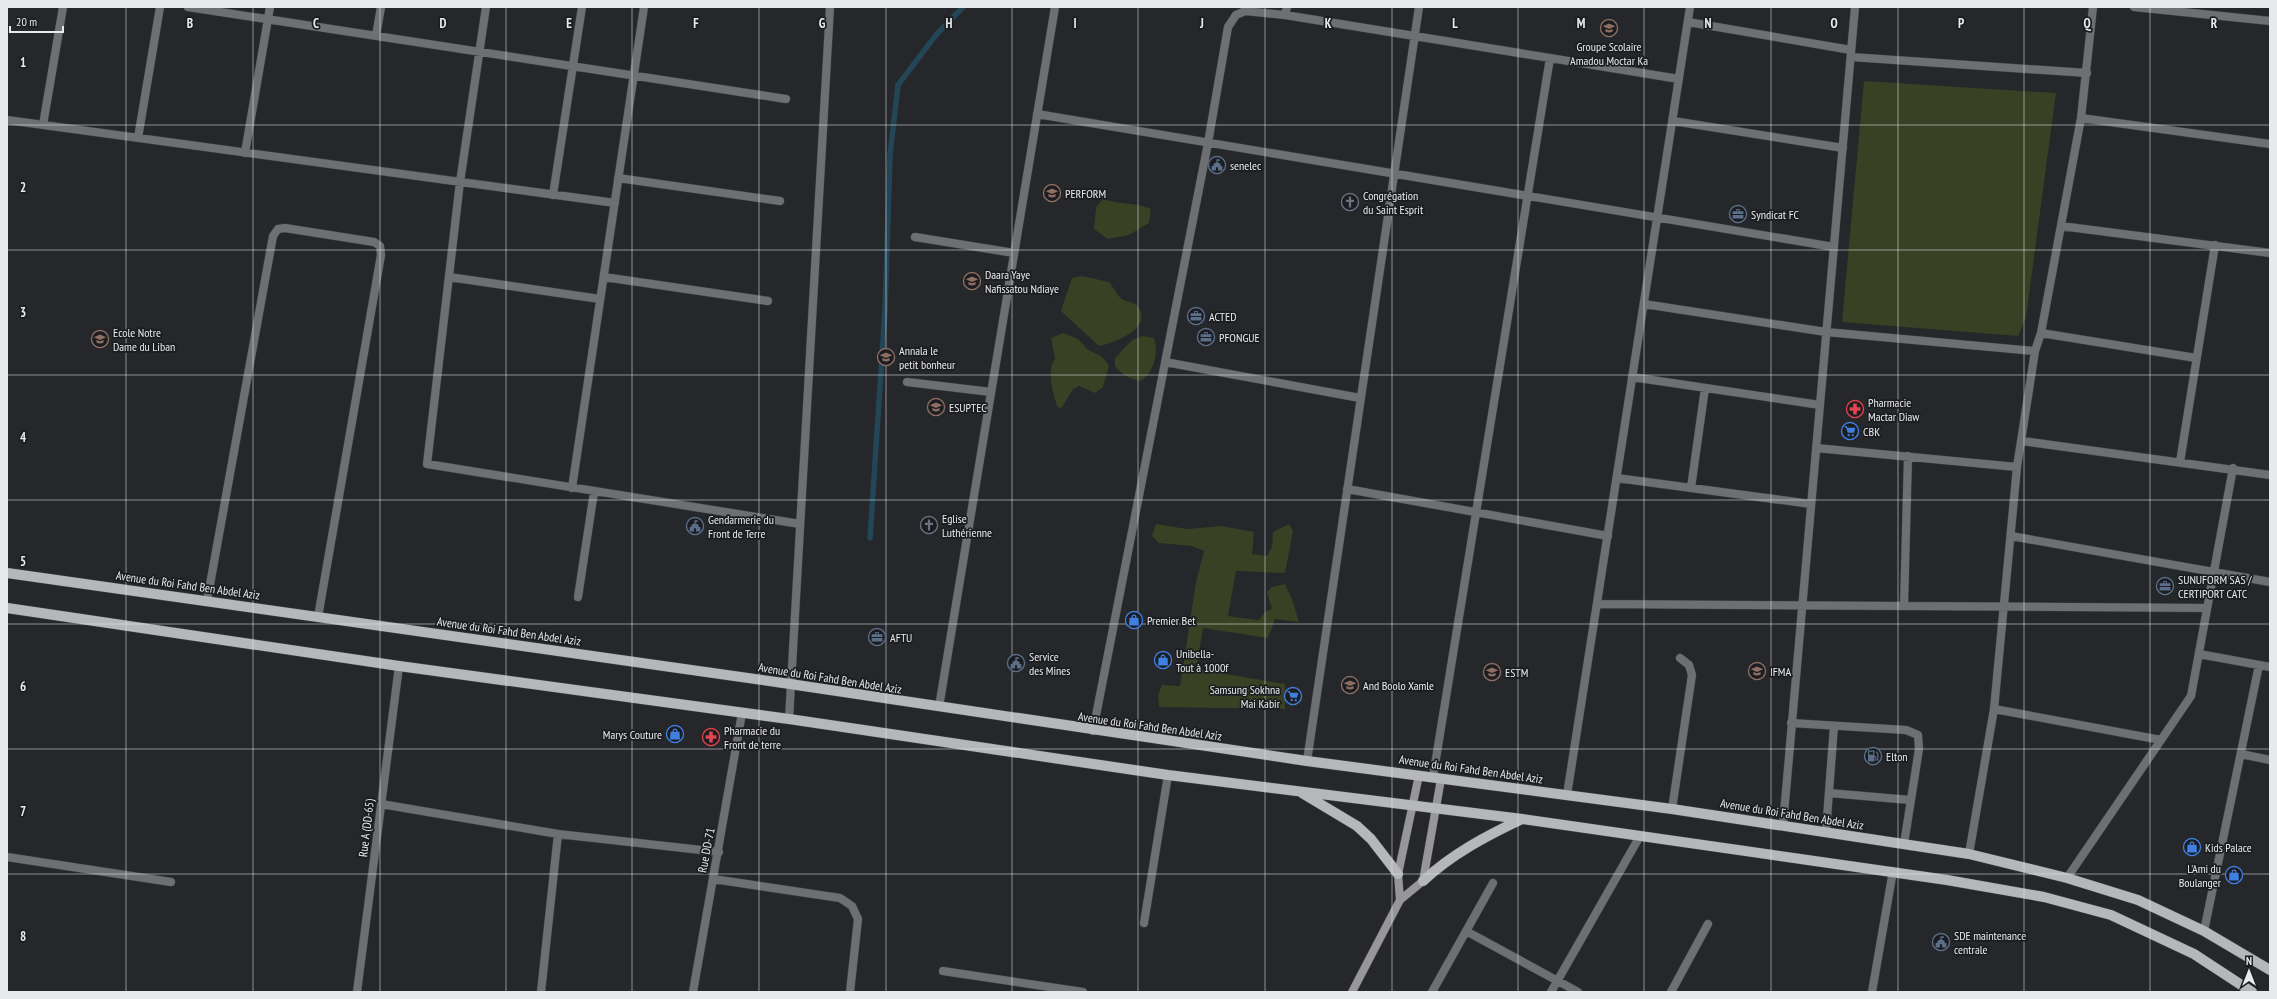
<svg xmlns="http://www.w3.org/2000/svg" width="2277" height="999" font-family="'PT Sans Narrow',sans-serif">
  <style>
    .green { fill: #384124 }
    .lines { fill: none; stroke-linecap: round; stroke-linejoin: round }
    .stream { stroke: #234657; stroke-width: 5.5 }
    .service-casing { stroke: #404245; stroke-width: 9 }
    .minor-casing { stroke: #404245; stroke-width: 9 }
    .tertiary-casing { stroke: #404245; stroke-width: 9 }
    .secondary-casing { stroke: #404245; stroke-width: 9 }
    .primary-casing { stroke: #404245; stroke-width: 11 }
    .service { stroke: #6e6f70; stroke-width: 8 }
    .minor { stroke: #6e6f70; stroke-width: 8 }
    .tertiary { stroke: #6e6f70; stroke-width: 8 }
    .secondary { stroke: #97979a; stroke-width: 8 }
    .primary { stroke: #b6b7bb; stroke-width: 10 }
    .grid { fill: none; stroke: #e8e9eb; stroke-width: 1; stroke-opacity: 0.55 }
    .labels { text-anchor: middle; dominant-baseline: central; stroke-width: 3.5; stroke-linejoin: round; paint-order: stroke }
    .poi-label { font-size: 12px; fill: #e8e9eb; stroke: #1c1d20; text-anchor: start }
    .street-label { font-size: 12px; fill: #e8e9eb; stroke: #1c1d20 }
    .grid-label { font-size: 13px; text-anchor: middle; font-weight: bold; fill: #e8e9eb; stroke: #1c1d20; stroke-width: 3.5; stroke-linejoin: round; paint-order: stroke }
  </style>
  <rect width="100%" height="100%" fill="#25272a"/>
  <!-- green -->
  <path class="green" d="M1864,81L2056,93L2026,317L2018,336L1842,322Z
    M1103,199C1120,205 1135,202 1151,209L1149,223L1129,235L1108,239L1094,229L1096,207Z
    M1082,276L1109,282C1113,286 1117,296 1122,299C1127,303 1134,301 1138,307C1154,328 1113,344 1099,346L1061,311L1072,278Z
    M1063,333L1078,339L1088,350L1101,356L1109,365L1103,387L1095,393L1079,386L1073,389L1061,409L1057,406C1053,390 1046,374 1055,358L1051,338Z
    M1143,336L1154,338C1159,354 1154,371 1141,381C1130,379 1122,375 1115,366V358L1132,340Z
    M1156,524L1187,529L1221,526L1254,532L1252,554L1267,556L1272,547L1273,532L1289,524L1293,531L1285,573L1236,571L1228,616L1259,620L1265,612L1272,609L1267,592L1272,587L1285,584L1292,599L1299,622L1275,619L1268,638L1203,628L1196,669L1285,684V709L1159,707L1158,695L1162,685L1180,686L1196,582L1204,551L1192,546L1159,543L1152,536Z"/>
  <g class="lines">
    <!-- stream -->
    <path class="stream" d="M870,538L885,311L890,155L898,85L936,35L963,7"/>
    <!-- service casing -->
    <g class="service-casing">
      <path id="service" d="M1791,723L1906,730L1918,735L1919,749L1904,844
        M1829,793L1910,800
        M1672,809L1692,675L1689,665L1680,658
        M1826,831L1834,726
        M1872,992L1893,871"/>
    </g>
    <!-- minor casing -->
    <g class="minor-casing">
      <path id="minor" d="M188,7L786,99
        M486,7L460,182L427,464L800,524
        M2134,7L2270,21
        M1285,15L1287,7
        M1688,22L1851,50
        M376,36L381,7
        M1851,57L2087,73
        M1037,114L1834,247
        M2081,118L2270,144
        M7,120L615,203
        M1673,121L1843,148
        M43,125L63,7
        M138,138L160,7
        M245,153L270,7
        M618,178L780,201
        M553,195L582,7
        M2061,226L2270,253
        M915,237L1014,253
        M449,277L600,299
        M604,277L768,301
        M1644,304L1826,332L2035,351
        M2041,333L2196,358
        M1165,362L1360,398
        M1632,377L1820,405
        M907,382L991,392
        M2022,441L2270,475
        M1816,448L2017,467
        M2180,462L2215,245
        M1617,478L1811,504
        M572,488L644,7
        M1691,488L1705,388
        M1347,489L1608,536
        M2011,536L2270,582
        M578,597L594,492
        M207,601L273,236L278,229L285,228L374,242L380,246L381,255L318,617
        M1597,604L2207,608
        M1904,606L1908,456
        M2199,654L2270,667
        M939,707L1055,7
        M1994,709L2161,740
        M1093,731L1208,143L1228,27L1236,15L1245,11L1285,15L1679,79
        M2241,754L2270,760
        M1307,761L1419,7
        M1433,777L1550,58
        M1567,795L1690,7
        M381,804L558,834L719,852
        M1783,825L1855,7
        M1969,854L1994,709L2017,467L2035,351L2041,333L2081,118L2093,7
        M7,857L171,882
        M2067,878L2191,696L2233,468
        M713,879L840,898L852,906L858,919L850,992
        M1144,923L1168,775
        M1466,931L1578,992
        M2204,931L2259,665
        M943,971L1083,992
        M357,992L399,666
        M541,992L558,834
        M693,992L742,713
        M1432,992L1493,883
        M1551,992L1640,836
        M1671,992L1708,924"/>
    </g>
    <!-- tertiary casing -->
    <g class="tertiary-casing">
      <path id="tertiary" d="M789,719L830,7"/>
    </g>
    <!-- secondary casing -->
    <g class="secondary-casing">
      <path id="secondary" d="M1400,900L1398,874L1419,775
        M1352,992L1400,900L1423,881L1441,779"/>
    </g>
    <!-- primary casing -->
    <g class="primary-casing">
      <path id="primary" d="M7,573L790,684L1307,761L1672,809L1969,854L2067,878L2138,900L2204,931L2270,970
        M7,608L399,666L789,719L1168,775L1522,819L1947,880L2044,897L2111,915L2194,954L2252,992
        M1302,793L1357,826L1371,839L1398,874
        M1423,881C1452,854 1486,836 1522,819"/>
    </g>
    <!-- service -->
    <use href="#service" class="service"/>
    <!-- minor -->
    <use href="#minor" class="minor"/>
    <!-- tertiary -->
    <use href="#tertiary" class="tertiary"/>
    <!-- secondary -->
    <use href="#secondary" class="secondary"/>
    <!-- primary -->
    <use href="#primary" class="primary"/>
  </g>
  <!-- grid -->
  <path class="grid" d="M126,7V992M253,7V992M380,7V992M506,7V992M632,7V992M759,7V992M886,7V992M1012,7V992M1138,7V992M1265,7V992M1392,7V992M1518,7V992M1644,7V992M1771,7V992M1898,7V992M2024,7V992M2150,7V992M7,125H2270M7,250H2270M7,375H2270M7,500H2270M7,624H2270M7,749H2270M7,874H2270"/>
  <!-- icons -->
  <defs>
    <g id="school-ring" transform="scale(0.9)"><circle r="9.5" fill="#1c1d20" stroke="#8d6e63" stroke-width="1.5"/><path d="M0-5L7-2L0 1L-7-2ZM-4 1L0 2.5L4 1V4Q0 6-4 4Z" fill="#8d6e63"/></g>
    <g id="civic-ring" transform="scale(0.9)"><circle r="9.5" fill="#1c1d20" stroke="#5c6f8a" stroke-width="1.5"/><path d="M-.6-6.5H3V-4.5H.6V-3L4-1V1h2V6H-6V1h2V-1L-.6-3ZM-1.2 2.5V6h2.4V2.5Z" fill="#5c6f8a"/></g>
    <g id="university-ring" transform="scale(0.9)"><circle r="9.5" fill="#1c1d20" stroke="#8d6e63" stroke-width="1.5"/><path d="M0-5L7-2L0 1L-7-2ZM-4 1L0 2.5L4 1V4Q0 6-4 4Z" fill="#8d6e63"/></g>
    <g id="church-ring" transform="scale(0.9)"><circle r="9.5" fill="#1c1d20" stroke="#6b7280" stroke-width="1.5"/><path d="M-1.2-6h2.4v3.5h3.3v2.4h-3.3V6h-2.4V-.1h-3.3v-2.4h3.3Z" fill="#6b7280"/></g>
    <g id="office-ring" transform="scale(0.9)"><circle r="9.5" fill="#1c1d20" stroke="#5c6f8a" stroke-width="1.5"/><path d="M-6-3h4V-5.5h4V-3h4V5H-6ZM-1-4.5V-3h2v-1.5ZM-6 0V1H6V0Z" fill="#5c6f8a"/></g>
    <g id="pharmacy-ring" transform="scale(0.9)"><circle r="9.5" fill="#1c1d20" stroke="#e0444e" stroke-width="1.5"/><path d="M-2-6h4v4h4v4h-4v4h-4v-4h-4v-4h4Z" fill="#e0444e"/></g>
    <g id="supermarket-ring" transform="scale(0.9)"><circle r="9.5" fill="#1c1d20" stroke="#3f7fe0" stroke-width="1.5"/><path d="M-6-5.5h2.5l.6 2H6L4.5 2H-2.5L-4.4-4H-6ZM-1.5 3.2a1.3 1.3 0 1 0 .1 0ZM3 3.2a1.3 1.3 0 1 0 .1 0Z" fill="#3f7fe0"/></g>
    <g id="shop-ring" transform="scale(0.9)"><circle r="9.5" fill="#1c1d20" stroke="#3f7fe0" stroke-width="1.5"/><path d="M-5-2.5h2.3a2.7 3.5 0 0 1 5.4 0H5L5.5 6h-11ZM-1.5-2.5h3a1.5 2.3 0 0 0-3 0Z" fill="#3f7fe0"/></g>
    <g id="fuel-ring" transform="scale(0.9)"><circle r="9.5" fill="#1c1d20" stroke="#5c6f8a" stroke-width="1.5"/><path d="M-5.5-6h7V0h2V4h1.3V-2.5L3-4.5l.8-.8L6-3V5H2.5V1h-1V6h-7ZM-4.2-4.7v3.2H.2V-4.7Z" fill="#5c6f8a"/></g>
  </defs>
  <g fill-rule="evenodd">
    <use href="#school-ring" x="1609" y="28"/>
    <use href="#civic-ring" x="1217" y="165"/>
    <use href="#university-ring" x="1052" y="193"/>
    <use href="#church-ring" x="1350" y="202"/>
    <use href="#office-ring" x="1738" y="214"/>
    <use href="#school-ring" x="972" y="281"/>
    <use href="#office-ring" x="1196" y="316"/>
    <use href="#office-ring" x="1206" y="337"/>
    <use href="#school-ring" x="100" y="339"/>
    <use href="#school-ring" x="886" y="357"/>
    <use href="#university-ring" x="936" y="407"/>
    <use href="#pharmacy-ring" x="1855" y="409"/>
    <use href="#supermarket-ring" x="1850" y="431"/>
    <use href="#church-ring" x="929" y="525"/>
    <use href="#civic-ring" x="695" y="526"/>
    <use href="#office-ring" x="2165" y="586"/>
    <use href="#shop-ring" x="1134" y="620"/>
    <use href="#office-ring" x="877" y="637"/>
    <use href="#shop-ring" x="1163" y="660"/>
    <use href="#civic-ring" x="1016" y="663"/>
    <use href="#university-ring" x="1757" y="671"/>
    <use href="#university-ring" x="1492" y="672"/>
    <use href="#school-ring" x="1350" y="685"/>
    <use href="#supermarket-ring" x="1293" y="696"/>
    <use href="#shop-ring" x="675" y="734"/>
    <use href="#pharmacy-ring" x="711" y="737"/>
    <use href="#fuel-ring" x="1873" y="756"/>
    <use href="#shop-ring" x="2192" y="847"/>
    <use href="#shop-ring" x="2234" y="875"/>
    <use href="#civic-ring" x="1941" y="942"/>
  </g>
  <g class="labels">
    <!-- poi labels -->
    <g class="poi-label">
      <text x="1609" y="46" text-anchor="middle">Groupe Scolaire<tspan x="1609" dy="14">Amadou Moctar Ka</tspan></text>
      <text x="1230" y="165">senelec</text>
      <text x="1065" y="193">PERFORM</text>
      <text x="1363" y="195">Congrégation<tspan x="1363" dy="14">du Saint Esprit</tspan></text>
      <text x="1751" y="214">Syndicat FC</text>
      <text x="985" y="274">Daara Yaye<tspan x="985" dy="14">Nafissatou Ndiaye</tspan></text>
      <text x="1209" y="316">ACTED</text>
      <text x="113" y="332">Ecole Notre<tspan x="113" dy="14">Dame du Liban</tspan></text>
      <text x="1219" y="337">PFONGUE</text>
      <text x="899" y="350">Annala le<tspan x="899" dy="14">petit bonheur</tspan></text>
      <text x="1868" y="402">Pharmacie<tspan x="1868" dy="14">Mactar Diaw</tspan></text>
      <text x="949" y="407">ESUPTEC</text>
      <text x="1863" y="431">CBK</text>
      <text x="942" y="518">Eglise<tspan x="942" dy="14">Luthérienne</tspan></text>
      <text x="708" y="519">Gendarmerie du<tspan x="708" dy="14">Front de Terre</tspan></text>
      <text x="2178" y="579">SUNUFORM SAS /<tspan x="2178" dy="14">CERTIPORT CATC</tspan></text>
      <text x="1147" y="620">Premier Bet</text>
      <text x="890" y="637">AFTU</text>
      <text x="1176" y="653">Unibella-<tspan x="1176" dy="14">Tout à 1000f</tspan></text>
      <text x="1029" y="656">Service<tspan x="1029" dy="14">des Mines</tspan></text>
      <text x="1770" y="671">IFMA</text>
      <text x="1505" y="672">ESTM</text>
      <text x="1363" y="685">And Boolo Xamle</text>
      <text x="1280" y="689" text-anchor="end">Samsung Sokhna<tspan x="1280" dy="14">Mai Kabir</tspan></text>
      <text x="724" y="730">Pharmacie du<tspan x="724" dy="14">Front de terre</tspan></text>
      <text x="662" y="734" text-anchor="end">Marys Couture</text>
      <text x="1886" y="756">Elton</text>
      <text x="2205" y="847">Kids Palace</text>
      <text x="2221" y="868" text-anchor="end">L'Ami du<tspan x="2221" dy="14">Boulanger</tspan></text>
      <text x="1954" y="935">SDE maintenance<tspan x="1954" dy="14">centrale</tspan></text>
    </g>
    <!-- street labels -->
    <g class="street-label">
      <text transform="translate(188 585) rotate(8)">Avenue du Roi Fahd Ben Abdel Aziz</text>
      <text transform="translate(509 631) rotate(8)">Avenue du Roi Fahd Ben Abdel Aziz</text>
      <text transform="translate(830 678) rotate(9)">Avenue du Roi Fahd Ben Abdel Aziz</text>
      <text transform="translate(1150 726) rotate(8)">Avenue du Roi Fahd Ben Abdel Aziz</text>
      <text transform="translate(1471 769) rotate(8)">Avenue du Roi Fahd Ben Abdel Aziz</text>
      <text transform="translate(1792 814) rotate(9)">Avenue du Roi Fahd Ben Abdel Aziz</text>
      <text transform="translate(366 828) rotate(-83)">Rue A (DD-65)</text>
      <text transform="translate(706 850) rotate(-79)">Rue DD-71</text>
    </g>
  </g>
  <g class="grid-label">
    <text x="190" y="28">B</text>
    <text x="316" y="28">C</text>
    <text x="443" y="28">D</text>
    <text x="569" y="28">E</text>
    <text x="696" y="28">F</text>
    <text x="822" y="28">G</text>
    <text x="949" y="28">H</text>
    <text x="1075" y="28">I</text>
    <text x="1202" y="28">J</text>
    <text x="1328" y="28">K</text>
    <text x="1455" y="28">L</text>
    <text x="1581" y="28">M</text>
    <text x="1708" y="28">N</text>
    <text x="1834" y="28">O</text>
    <text x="1961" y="28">P</text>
    <text x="2087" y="28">Q</text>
    <text x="2214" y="28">R</text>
    <text x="23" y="67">1</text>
    <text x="23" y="192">2</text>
    <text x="23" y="317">3</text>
    <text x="23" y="442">4</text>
    <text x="23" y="566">5</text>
    <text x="23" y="691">6</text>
    <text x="23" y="816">7</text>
    <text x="23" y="941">8</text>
  </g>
  <!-- border -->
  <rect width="2277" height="999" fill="none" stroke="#e8e9eb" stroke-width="16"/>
  <!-- north arrow -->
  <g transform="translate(2249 971)" stroke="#1c1d20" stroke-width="3" paint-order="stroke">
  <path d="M0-3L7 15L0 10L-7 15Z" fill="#e8e9eb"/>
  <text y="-6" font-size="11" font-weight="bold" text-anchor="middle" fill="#e8e9eb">N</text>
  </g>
  <!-- scale -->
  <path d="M10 26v6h53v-6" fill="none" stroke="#e8e9eb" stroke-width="2"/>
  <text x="16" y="26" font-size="12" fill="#e8e9eb" stroke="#1c1d20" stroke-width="3" paint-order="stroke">20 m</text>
</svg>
